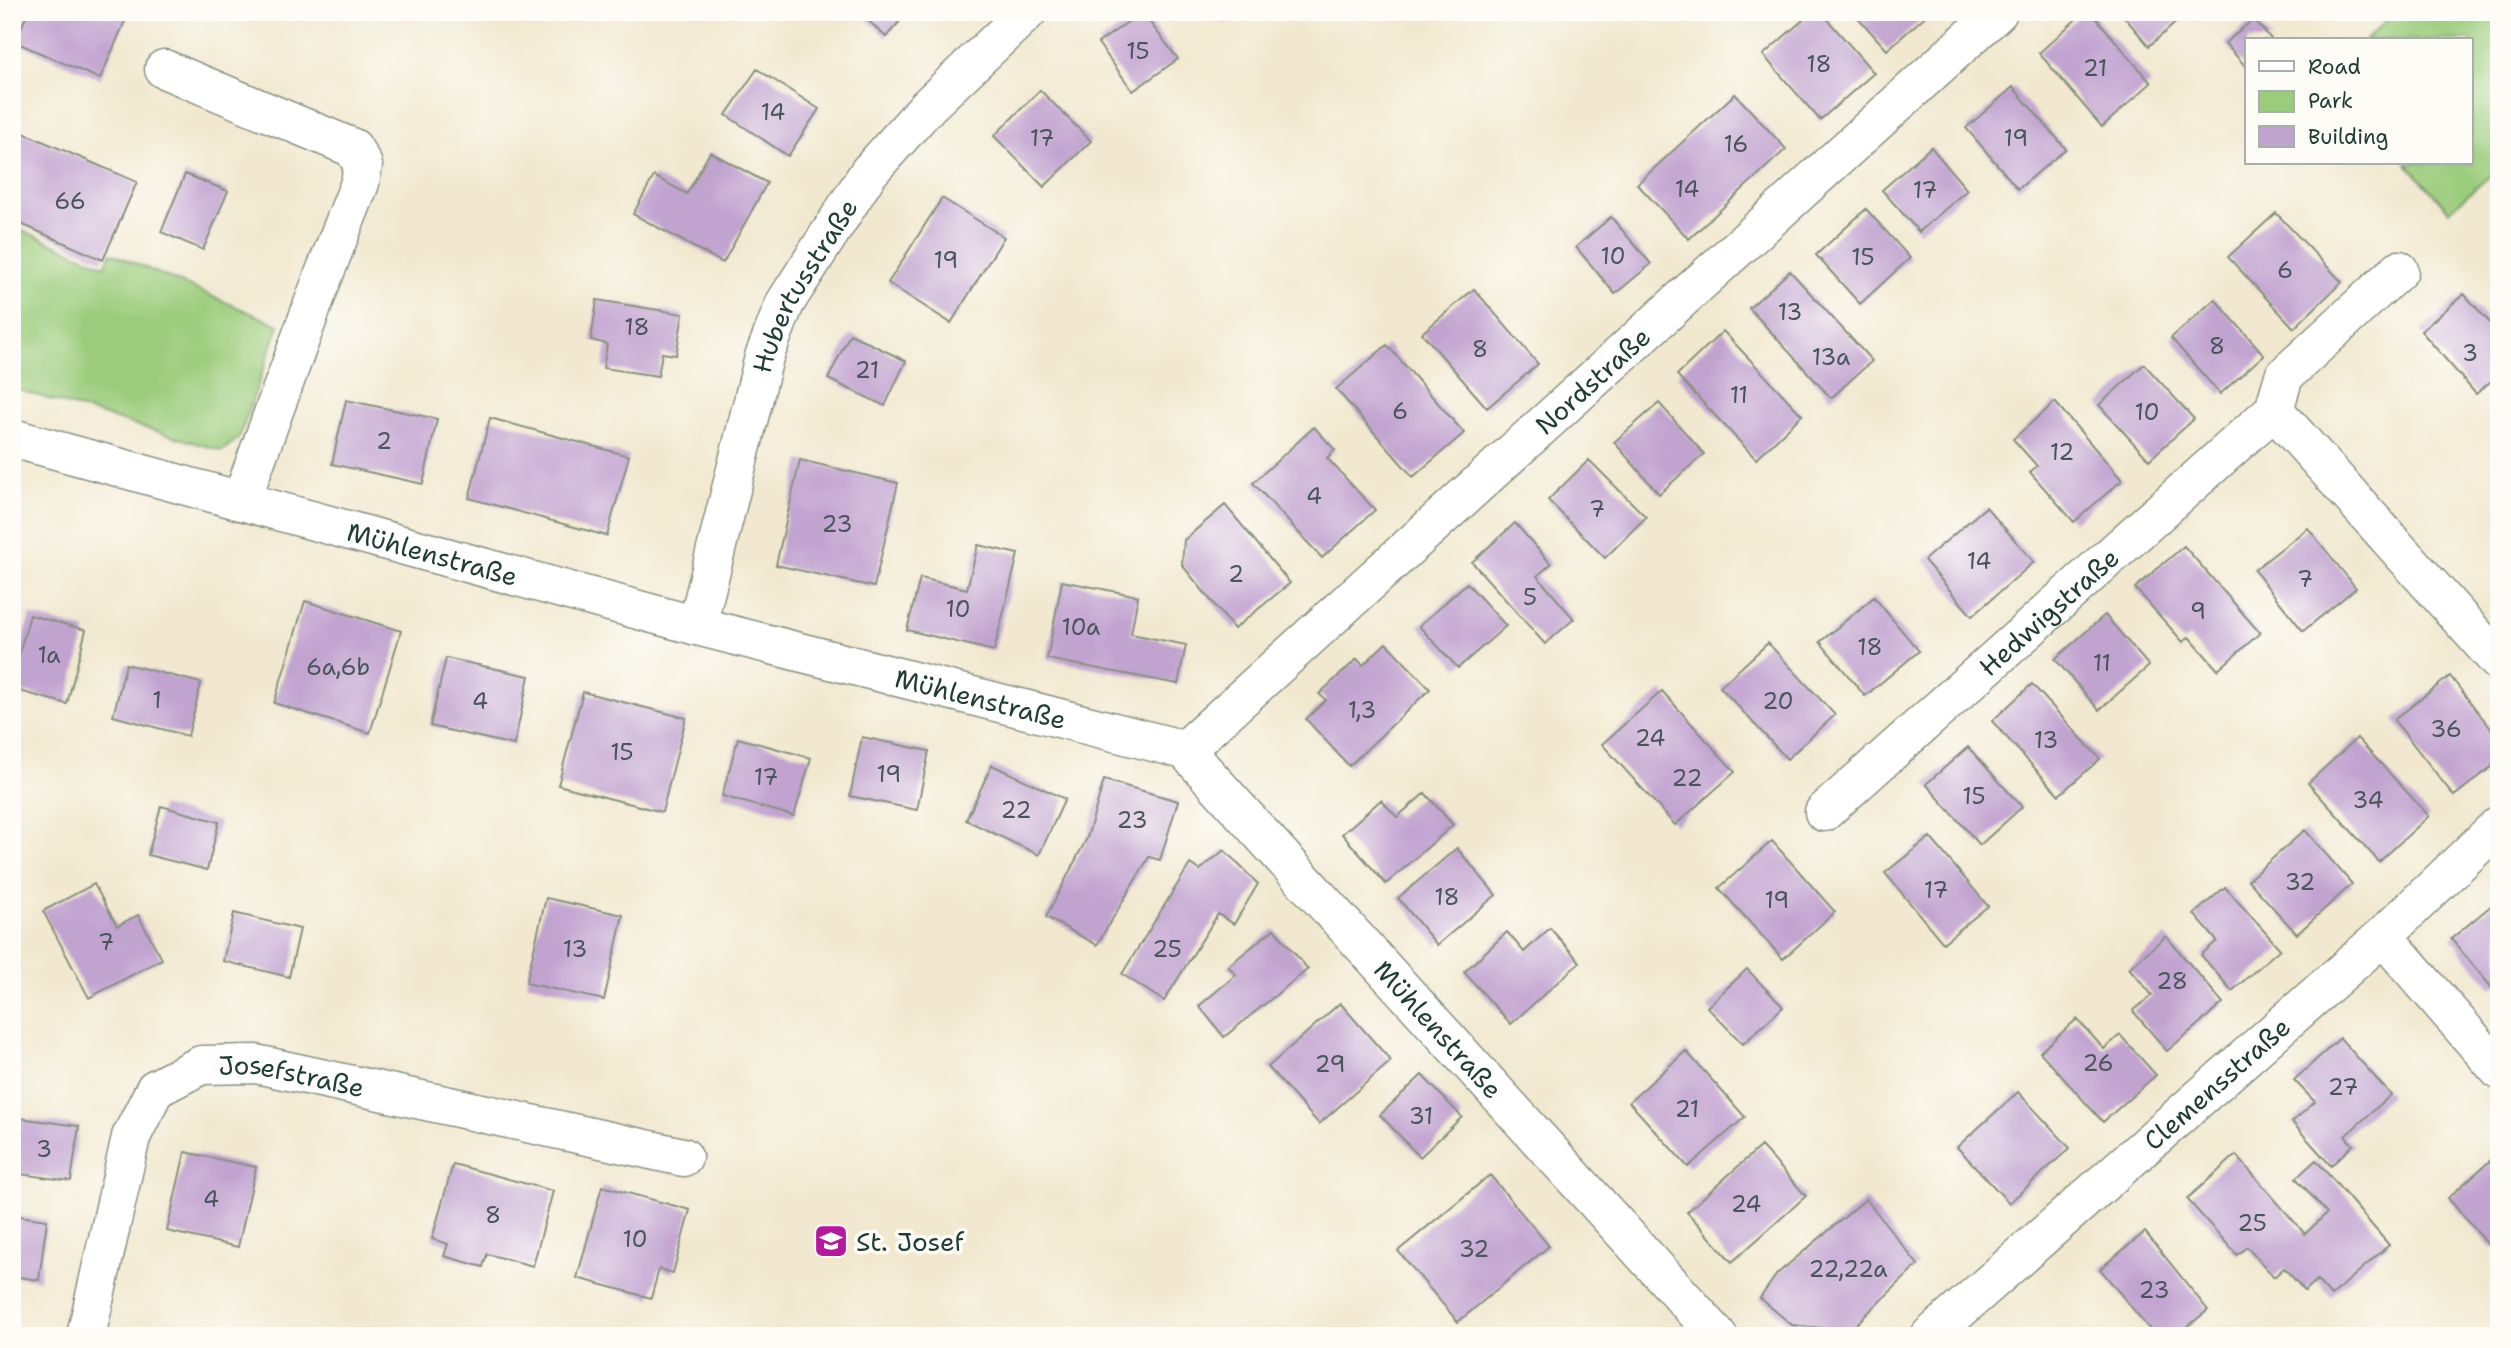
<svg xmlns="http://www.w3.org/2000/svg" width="2511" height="1348" font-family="'Shantell Sans',sans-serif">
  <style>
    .green { fill: #9bcc7c; stroke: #5d8458; stroke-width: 2 }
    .building { fill: #c1a3d0 }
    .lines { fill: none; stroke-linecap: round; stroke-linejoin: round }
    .minor-casing { stroke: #889282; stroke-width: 41 }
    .minor { stroke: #fff; stroke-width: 38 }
    .labels { text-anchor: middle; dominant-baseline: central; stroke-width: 7; stroke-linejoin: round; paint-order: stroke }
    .number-label { font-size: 23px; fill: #48565b }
    .street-label { font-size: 26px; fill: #1f3d34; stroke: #fdfcf7 }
    .poi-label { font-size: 26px; fill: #1f3d34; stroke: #fdfcf7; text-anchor: start }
  </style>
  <rect width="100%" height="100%" fill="#fdfcf7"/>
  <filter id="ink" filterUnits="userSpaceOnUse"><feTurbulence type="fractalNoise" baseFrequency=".0143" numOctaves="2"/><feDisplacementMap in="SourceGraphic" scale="14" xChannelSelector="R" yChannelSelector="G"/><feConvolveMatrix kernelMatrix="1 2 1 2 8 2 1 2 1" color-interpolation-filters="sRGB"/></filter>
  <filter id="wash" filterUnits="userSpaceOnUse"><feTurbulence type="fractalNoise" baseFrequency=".00686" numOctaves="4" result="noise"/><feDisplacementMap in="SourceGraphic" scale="28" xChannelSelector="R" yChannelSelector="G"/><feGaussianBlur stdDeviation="1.57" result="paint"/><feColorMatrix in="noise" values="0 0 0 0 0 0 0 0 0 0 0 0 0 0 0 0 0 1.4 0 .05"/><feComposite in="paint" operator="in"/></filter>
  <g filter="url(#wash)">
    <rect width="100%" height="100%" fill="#f1e8cf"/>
    <!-- green -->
    <path class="green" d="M2396,12H2499V168L2449,211L2406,163H2471V40H2365Z
      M12,226L105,266L111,253L279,325L239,438L222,451L12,388Z"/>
    <g id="blocks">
      <!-- building -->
      <path class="building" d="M28,12H129L100,79L15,42Z
        M859,12H908L886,37Z
        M1142,12L1178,59L1133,91L1098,43Z
        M1215,12H1232L1222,20Z
        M1812,12H1821L1874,73L1820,120L1763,55Z
        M1853,12H1930L1887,50Z
        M2084,12H2091L2151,83L2102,127L2039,53Z
        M2120,12H2188L2149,46Z
        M2254,19L2272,40H2247V68L2225,43Z
        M757,69L819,109L788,156L726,115Z
        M2013,87L2066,149L2018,189L1966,128Z
        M1040,90L1091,141L1044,187L994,136Z
        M1735,94L1786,149L1689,239L1637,184Z
        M12,128L137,182L103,260L12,220Z
        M1931,147L1967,190L1919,232L1882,190Z
        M710,152L767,183L723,263L633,214L654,176L687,194Z
        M185,174L228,191L203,250L161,232Z
        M942,198L1004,237L951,323L888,283Z
        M1866,209L1910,258L1860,304L1816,255Z
        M2276,213L2342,282L2294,328L2228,257Z
        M1611,217L1651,264L1615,294L1576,247Z
        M1790,271L1872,361L1831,398L1749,308Z
        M1474,289L1538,364L1487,408L1422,333Z
        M2464,294L2499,333V374L2476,394L2421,331Z
        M2215,299L2264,355L2220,394L2171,338Z
        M597,300L683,314L676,355L662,353L658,376L603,368L607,344L591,340Z
        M1723,331L1802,415L1756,459L1677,375Z
        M850,334L906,361L885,406L828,379Z
        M1387,345L1464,433L1413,477L1336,389Z
        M2144,364L2194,419L2149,460L2099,405Z
        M346,400L437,419L423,484L332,464Z
        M2055,402L2122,480L2074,522L2030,472L2037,466L2013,439Z
        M1659,403L1704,454L1659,494L1614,442Z
        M490,418L629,456L607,536L469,498Z
        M1314,427L1335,450L1327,458L1375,510L1322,558L1253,483Z
        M800,460L898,483L874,587L776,565Z
        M1589,460L1646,517L1605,558L1548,500Z
        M1225,505L1290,583L1234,629L1182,565L1184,540Z
        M1986,507L2034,562L1972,616L1924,560Z
        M1515,523L1551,564L1537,576L1574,619L1545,644L1472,562Z
        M2308,528L2356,588L2303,631L2254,570Z
        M978,545L1018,554L994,651L907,630L920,578L967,589Z
        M2184,546L2260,633L2218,670L2189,637L2183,642L2135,588Z
        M1062,581L1138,596L1131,634L1186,645L1178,684L1047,659Z
        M1467,583L1506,626L1458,668L1419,626Z
        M1874,597L1919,651L1865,696L1820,642Z
        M305,601L401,631L370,733L274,703Z
        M30,615L86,630L67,704L12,689V679Z
        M2105,615L2149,666L2099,710L2055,659Z
        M1386,643L1430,689L1349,766L1306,719L1326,700L1319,694L1357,659L1363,665Z
        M1768,643L1835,715L1787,759L1720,687Z
        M446,658L529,676L514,745L430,726Z
        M126,664L201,683L188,736L113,716Z
        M2450,676L2499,739V761L2454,796L2394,720Z
        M2032,684L2100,759L2059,795L1992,721Z
        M1662,691L1735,772L1675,825L1602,744Z
        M583,692L686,718L662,812L558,785Z
        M862,737L929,751L917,810L850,796Z
        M738,738L811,758L794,816L722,796Z
        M2357,738L2429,816L2379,862L2308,783Z
        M1968,747L2022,807L1980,845L1926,784Z
        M992,765L1065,799L1039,855L966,820Z
        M1104,780L1178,801L1160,860L1149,857L1097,945L1046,917L1087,838Z
        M1425,793L1453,825L1386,884L1342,834L1381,800L1397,817Z
        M161,806L219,822L207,870L148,855Z
        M2305,830L2352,884L2297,934L2248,880Z
        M1930,837L1988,906L1943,943L1885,873Z
        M1772,841L1835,912L1783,959L1719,888Z
        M1457,848L1496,895L1437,945L1398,898Z
        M1224,850L1258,884L1234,924L1218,914L1164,1001L1122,974L1190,864L1200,870Z
        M94,884L117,926L138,915L162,959L89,998L43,911Z
        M2225,887L2280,949L2232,991L2201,955L2217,941L2194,914Z
        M546,898L623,915L604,1000L526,983Z
        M2498,900L2499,982L2492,988L2451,939Z
        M234,913L300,929L289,977L223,961Z
        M1550,928L1580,962L1511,1024L1464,972L1507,932L1524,952Z
        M1274,929L1308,969L1224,1037L1199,1006L1236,975L1228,966Z
        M2166,936L2223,1003L2167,1051L2133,1011L2152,995L2129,968Z
        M1747,969L1783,1007L1743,1044L1707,1007Z
        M1340,1003L1391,1061L1319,1124L1268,1067Z
        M2077,1019L2104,1049L2120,1035L2156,1075L2103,1122L2040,1052Z
        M2340,1038L2391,1095L2345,1136L2353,1145L2331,1166L2292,1122L2315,1102L2294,1080Z
        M1686,1051L1745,1117L1688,1167L1629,1102Z
        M1422,1075L1462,1117L1420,1157L1380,1115Z
        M2018,1092L2070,1148L2009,1203L1957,1147Z
        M12,1117L79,1126L71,1181L12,1173Z
        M1761,1146L1806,1196L1732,1262L1687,1212Z
        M185,1152L256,1167L238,1247L167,1231Z
        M2236,1155L2305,1234L2327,1213L2296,1178L2316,1160L2389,1245L2331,1296L2317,1280L2305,1291L2284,1268L2274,1277L2247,1247L2237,1255L2187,1199Z
        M2492,1159L2499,1168V1241L2491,1248L2448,1198Z
        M453,1164L553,1191L533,1266L487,1254L483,1267L444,1256L448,1244L432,1239Z
        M1490,1175L1549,1246L1458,1322L1398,1251Z
        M602,1186L690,1210L673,1273L659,1269L651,1298L577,1278Z
        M1866,1199L1918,1265L1849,1331L1792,1325L1760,1298L1777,1274Z
        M12,1215L47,1220L39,1280L12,1276Z
        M2145,1232L2208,1310L2176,1336H2155L2100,1269Z"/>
    </g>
  </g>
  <g filter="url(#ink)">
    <use href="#blocks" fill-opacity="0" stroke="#889282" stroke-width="2"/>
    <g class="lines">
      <!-- minor casing -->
      <g class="minor-casing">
        <g id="minor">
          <path d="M164,69L353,148L363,165L360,183L323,277L241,501"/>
          <path d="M2274,410L2499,662"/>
          <path id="s1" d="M12,438L697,626L1185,750L1718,1336"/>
          <path id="s2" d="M697,626L764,357L785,303L869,172L928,106L1027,12"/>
          <path id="s3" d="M1185,750L1998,12"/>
          <path id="s4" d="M1824,812L2274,410L2284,376L2399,270"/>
          <path d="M2383,936L2499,1070"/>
          <path id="s5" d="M86,1336L131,1137L155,1089L201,1065L256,1064L683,1157"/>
          <path id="s6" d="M1930,1336L2383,936L2499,825"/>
        </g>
      </g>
      <!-- minor -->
      <use href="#minor" class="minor"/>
    </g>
  </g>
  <!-- icons -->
  <defs>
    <g id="school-square" transform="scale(1.75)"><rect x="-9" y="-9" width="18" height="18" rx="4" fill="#b5179e" stroke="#fdfcf7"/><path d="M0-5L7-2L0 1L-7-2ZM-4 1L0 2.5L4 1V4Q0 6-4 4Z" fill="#fff"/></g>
  </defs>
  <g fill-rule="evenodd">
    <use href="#school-square" x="831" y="1241"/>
  </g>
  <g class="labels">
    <!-- number labels -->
    <g class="number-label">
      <text x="1138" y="51">15</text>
      <text x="1819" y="64">18</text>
      <text x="2095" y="68">21</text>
      <text x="773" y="112">14</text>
      <text x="1042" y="138">17</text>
      <text x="2016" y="138">19</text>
      <text x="1736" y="144">16</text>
      <text x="1687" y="189">14</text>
      <text x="1925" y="190">17</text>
      <text x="70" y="201">66</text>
      <text x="1613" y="256">10</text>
      <text x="1863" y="257">15</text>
      <text x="946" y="260">19</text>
      <text x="2285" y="270">6</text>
      <text x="1790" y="312">13</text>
      <text x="637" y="327">18</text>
      <text x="2217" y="346">8</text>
      <text x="1480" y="349">8</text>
      <text x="2470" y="353">3</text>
      <text x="1831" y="357">13a</text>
      <text x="867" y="370">21</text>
      <text x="1739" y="395">11</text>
      <text x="1400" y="411">6</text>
      <text x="2147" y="412">10</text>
      <text x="384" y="441">2</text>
      <text x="2062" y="452">12</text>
      <text x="1314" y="496">4</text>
      <text x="1597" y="509">7</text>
      <text x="837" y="524">23</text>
      <text x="1979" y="561">14</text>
      <text x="1236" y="574">2</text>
      <text x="2305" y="579">7</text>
      <text x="1530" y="597">5</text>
      <text x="958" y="609">10</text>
      <text x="2198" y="611">9</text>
      <text x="1081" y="627">10a</text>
      <text x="1870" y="647">18</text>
      <text x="49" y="655">1a</text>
      <text x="2102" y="663">11</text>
      <text x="338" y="667">6a,6b</text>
      <text x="157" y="700">1</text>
      <text x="480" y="701">4</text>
      <text x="1778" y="701">20</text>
      <text x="1362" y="710">1,3</text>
      <text x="2446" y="729">36</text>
      <text x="1650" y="738">24</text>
      <text x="2046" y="740">13</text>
      <text x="622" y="752">15</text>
      <text x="889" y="774">19</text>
      <text x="766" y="777">17</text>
      <text x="1687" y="778">22</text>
      <text x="1974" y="796">15</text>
      <text x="2368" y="800">34</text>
      <text x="1016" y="810">22</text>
      <text x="1132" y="820">23</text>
      <text x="2300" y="882">32</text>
      <text x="1936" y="890">17</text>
      <text x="1447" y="897">18</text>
      <text x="1777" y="900">19</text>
      <text x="106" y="942">7</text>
      <text x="575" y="949">13</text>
      <text x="1167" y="949">25</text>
      <text x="2172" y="981">28</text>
      <text x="2098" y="1063">26</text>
      <text x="1330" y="1064">29</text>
      <text x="2343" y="1087">27</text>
      <text x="1687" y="1109">21</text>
      <text x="1421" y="1116">31</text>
      <text x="44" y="1149">3</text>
      <text x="211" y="1199">4</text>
      <text x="1746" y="1204">24</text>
      <text x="493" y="1215">8</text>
      <text x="2252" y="1223">25</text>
      <text x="635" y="1239">10</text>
      <text x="1474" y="1249">32</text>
      <text x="1848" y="1269">22,22a</text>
      <text x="2154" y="1290">23</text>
    </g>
    <!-- street labels -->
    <g class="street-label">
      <text stroke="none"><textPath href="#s2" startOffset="359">Hubertusstraße</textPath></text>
      <text stroke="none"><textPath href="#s3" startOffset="550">Nordstraße</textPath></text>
      <text stroke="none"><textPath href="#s1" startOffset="436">Mühlenstraße</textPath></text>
      <text stroke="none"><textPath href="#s4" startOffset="301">Hedwigstraße</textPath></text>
      <text stroke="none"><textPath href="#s1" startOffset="1003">Mühlenstraße</textPath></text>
      <text stroke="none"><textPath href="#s1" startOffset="1591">Mühlenstraße</textPath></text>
      <text stroke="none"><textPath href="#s5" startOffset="401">Josefstraße</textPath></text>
      <text stroke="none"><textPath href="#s6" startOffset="382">Clemensstraße</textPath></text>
    </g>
    <!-- poi labels -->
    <g class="poi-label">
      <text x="856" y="1241">St. Josef</text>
    </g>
  </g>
  <!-- margin -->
  <rect width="2511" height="1348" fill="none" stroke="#fdfcf7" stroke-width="42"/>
  <!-- legend -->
  <rect x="2245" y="38" width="228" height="126" fill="#fdfcf7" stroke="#a4b0a9" stroke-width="2"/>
  <rect x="2259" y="61" width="35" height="10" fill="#ffffff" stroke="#a4b0a9" stroke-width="2"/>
  <text x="2308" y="74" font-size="21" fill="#1f3d34">Road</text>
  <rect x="2259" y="91" width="35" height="21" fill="#9bcc7c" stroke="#a4b0a9" stroke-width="2"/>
  <text x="2308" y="108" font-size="21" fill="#1f3d34">Park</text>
  <rect x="2259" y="126" width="35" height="21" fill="#c1a3d0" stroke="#a4b0a9" stroke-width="2"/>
  <text x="2308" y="144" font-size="21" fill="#1f3d34">Building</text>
</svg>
